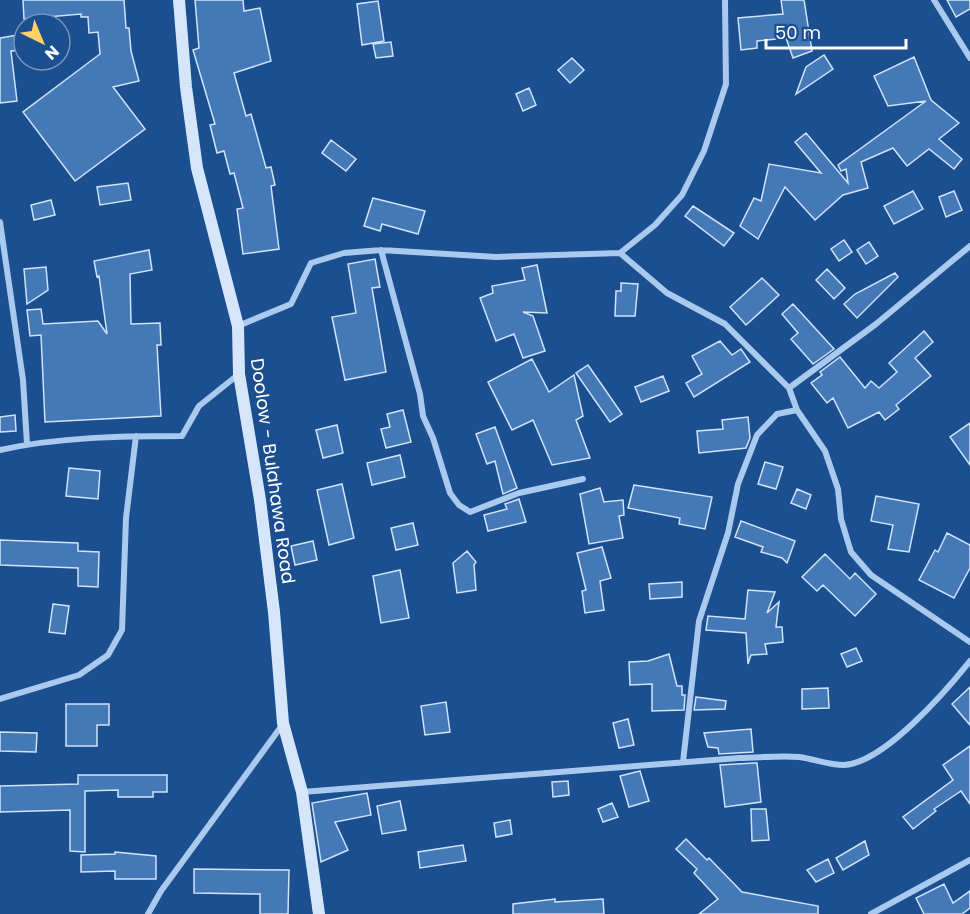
<svg xmlns="http://www.w3.org/2000/svg" width="970" height="914" font-family="Poppins,sans-serif">
  <style>
    .building { fill: #4478b7; stroke: #cfe3fa; stroke-width: 1.5 }
    .lines { fill: none; stroke-linecap: round; stroke-linejoin: round }
    .minor { stroke: #a9c9ee; stroke-width: 6 }
    .secondary { stroke: #d6e6fa; stroke-width: 12 }
    .labels { text-anchor: middle; dominant-baseline: central; stroke-width: 4.5; stroke-linejoin: round; paint-order: stroke }
    .street-label { font-size: 18px; fill: #fff; stroke: #1b4f8f }
  </style>
  <rect width="100%" height="100%" fill="#1b4f8f"/>
  <!-- building -->
  <path class="building" d="M23,0H124L126,28H129L131,51L139,81L113,87L145,129L75,181L23,112L100,54L98,32L89,33L88,17H81V14L24,19Z
    M195,0H243L244,11L260,8L271,61L234,73L246,116L251,114L266,168L271,167L275,185L271,186L279,249L243,254L237,209L243,208L234,173L230,174L224,151L217,153L210,125L215,124L193,50L199,48Z
    M781,0H804L812,51L793,58L786,38L757,41V48L741,50L738,18L783,14Z
    M947,0H970V9L956,17Z
    M378,1L384,41L362,45L357,4Z
    M24,34V50L11,51L17,101L0,103V38Z
    M391,42L393,56L376,58L373,44Z
    M824,55L833,69L796,94L806,67Z
    M914,57L931,100L959,123L939,139L962,159L954,169L929,149L907,166L893,148L861,162L868,188L843,195L815,220L785,187L758,239L740,226L754,198L761,201L769,164L821,173L795,142L806,133L848,183L846,169L841,171L838,165L926,101L888,106L874,76Z
    M572,58L584,70L570,83L558,70Z
    M529,88L536,105L523,111L516,94Z
    M331,140L356,159L346,171L322,153Z
    M128,183L131,200L100,205L97,187Z
    M913,191L923,209L894,224L884,206Z
    M954,191L962,210L946,217L939,197Z
    M373,198L425,211L418,234L382,224L380,231L364,226Z
    M51,200L55,215L34,220L31,205Z
    M693,206L734,233L724,246L685,216Z
    M844,240L852,252L839,261L831,249Z
    M869,242L878,256L866,264L857,250Z
    M149,250L152,270L130,274L131,324L160,323L161,345H157L161,416L45,422L41,335L30,336L27,310L41,309L43,324L98,321L107,334L99,276L97,277L94,261Z
    M375,259L380,287L372,288L386,372L345,380L332,317L356,313L348,264Z
    M537,265L547,313L523,312L533,316L545,351L523,358L514,334L496,341L480,298L493,293L492,286L525,280L522,268Z
    M46,267L48,290L27,304L24,269Z
    M827,269L845,288L834,299L816,280Z
    M895,273L898,277L857,318L844,304L855,294Z
    M762,278L779,295L746,325L730,307Z
    M621,283L638,284L635,316H615L616,291H621Z
    M793,304L834,349L813,364L791,339L798,333L782,314Z
    M924,331L933,342L915,358L931,376L896,405L899,409L885,420L879,412L848,428L833,398L827,403L811,383L822,375L820,372L840,357L865,388L871,381L879,388L897,372L889,363Z
    M720,341L732,355L741,349L750,362L694,397L686,383L702,374L692,356Z
    M532,359L549,392L574,375L583,416L576,420L590,458L552,465L533,420L512,430L488,382Z
    M588,365L622,414L610,422L576,373Z
    M663,376L669,391L641,402L635,387Z
    M403,410L411,442L386,448L381,429L390,427L387,414Z
    M15,415L16,431L0,432V417Z
    M748,417L750,438L746,448L699,453L697,431L723,429L722,420Z
    M970,423V465L950,437Z
    M337,425L343,453L323,458L316,430Z
    M495,427L517,488L503,494L495,461L487,464L476,434Z
    M400,455L405,477L372,485L367,463Z
    M765,462L783,467L776,489L758,484Z
    M69,468L100,471L98,499L66,496Z
    M342,484L354,538L329,545L317,490Z
    M634,485L712,497L705,529L679,524L680,518L628,508Z
    M600,488L604,502L623,500L624,515L619,516L623,538L589,544L580,494Z
    M797,489L811,495L806,509L791,503Z
    M876,496L919,504L909,552L888,549L893,525L871,521Z
    M519,499L526,522L488,531L484,515L507,509L505,504Z
    M741,521L795,541L787,563L782,558L761,552L763,547L735,537Z
    M413,523L418,545L396,550L391,528Z
    M947,533L970,545V568L954,598L919,580L935,550L938,552Z
    M0,540L78,543V551L99,552L98,587L78,586V568L0,565Z
    M313,541L317,560L295,565L291,546Z
    M602,547L611,578L600,581L604,610L585,613L582,591L586,590L577,553Z
    M467,551L476,562L474,565L476,590L457,593L453,563Z
    M825,554L850,579L855,573L876,594L855,616L823,585L817,591L802,577Z
    M400,570L409,618L381,623L373,576Z
    M682,582V597L650,599L649,584Z
    M748,590L775,592L767,613L779,602L776,627H782L783,642L765,644L767,654L751,655L748,664L746,633L706,630L708,616L745,619Z
    M53,604L69,606L65,634L49,632Z
    M856,648L862,661L847,667L841,654Z
    M669,654L677,686H682V695H685L684,710L652,711V684L630,685L629,662L648,661Z
    M970,687V725L952,704Z
    M828,688L829,708L802,709V689Z
    M696,697L726,701L725,709L694,710Z
    M446,702L450,732L425,735L421,706Z
    M66,704H109V725H97V746H66Z
    M628,719L634,745L619,748L613,723Z
    M751,729L753,752L719,754L718,748L708,747L704,733Z
    M0,732L37,733L36,752L0,751Z
    M970,746V804L961,791L934,809L936,811L913,829L903,817L953,780L943,765Z
    M754,763H757L761,802L725,807L720,765Z
    M640,771L649,801L629,807L620,776Z
    M78,775H167V792H153V797H118V790L85,791V852L70,851V810L0,812V786L78,784Z
    M568,781L569,795L553,797L552,782Z
    M367,793L371,815L335,822L348,850L321,862L312,803Z
    M400,801L406,830L382,834L377,806Z
    M612,803L618,817L603,822L598,809Z
    M751,809H766L769,840L752,841Z
    M510,820L512,834L496,837L494,823Z
    M686,839L707,860L709,858L742,892L818,906V914H699L718,899L694,873L697,869L676,849Z
    M865,841L869,855L843,870L836,858Z
    M463,845L466,861L420,868L418,852Z
    M115,852L156,856V879H115V871L81,872V855L115,854Z
    M828,859L834,873L816,882L807,870Z
    M194,869L289,870L288,914H260V894L194,893Z
    M944,884L953,903L970,891V908L962,914H924L916,898Z
    M555,899V902L603,899L604,914H513V904Z"/>
  <g class="lines">
    <!-- minor -->
    <path class="minor" d="M934,0L970,58
      M0,222L23,380L27,444
      M381,250L420,394L423,416L433,438L450,493L459,505L470,512L519,493L583,479
      M620,253L667,293L725,324L789,388L797,410L825,451L838,489L841,519L851,552L871,575L970,642
      M238,326L291,304L311,263L344,253L381,250L496,257L620,253L655,225L682,195L704,151L726,84L725,0
      M789,388L876,324L970,246
      M0,450C59,437 122,436 182,436L199,406L239,374
      M0,699L79,675L108,655L122,630L126,518L136,436
      M683,762L699,621L728,533L738,484L757,435L777,414L797,410
      M302,792L739,758C758,758 779,755 799,757C815,759 828,765 844,765C884,763 946,691 970,661
      M148,914L161,891L283,724
      M871,914L970,860"/>
    <!-- secondary -->
    <path class="secondary" d="M179,0L186,87L197,168L238,326L239,374L260,500L274,612L283,723L302,792L319,914"/>
  </g>
  <g class="labels">
    <!-- street labels -->
    <g class="street-label">
      <text transform="translate(273 471) rotate(82)">Doolow - Bulahawa Road</text>
    </g>
  </g>
  <!-- north arrow -->
  <g transform="translate(42 42) rotate(137)"><circle r="28" fill="#1b4f8f" stroke="#7695bc" stroke-width="1.5"/>
  <path d="M0-4.5L10 22L0 15L-10 22Z" fill="#ffd166"/>
  <text y="-9" font-size="16" font-weight="bold" text-anchor="middle" fill="#ffffff">N</text>
  </g>
  <!-- scale -->
  <path d="M766 39v9h140v-9" fill="none" stroke="#ffffff" stroke-width="3"/>
  <text x="775" y="39" font-size="18" fill="#ffffff" stroke="#1b4f8f" stroke-width="4.5" paint-order="stroke">50 m</text>
</svg>
